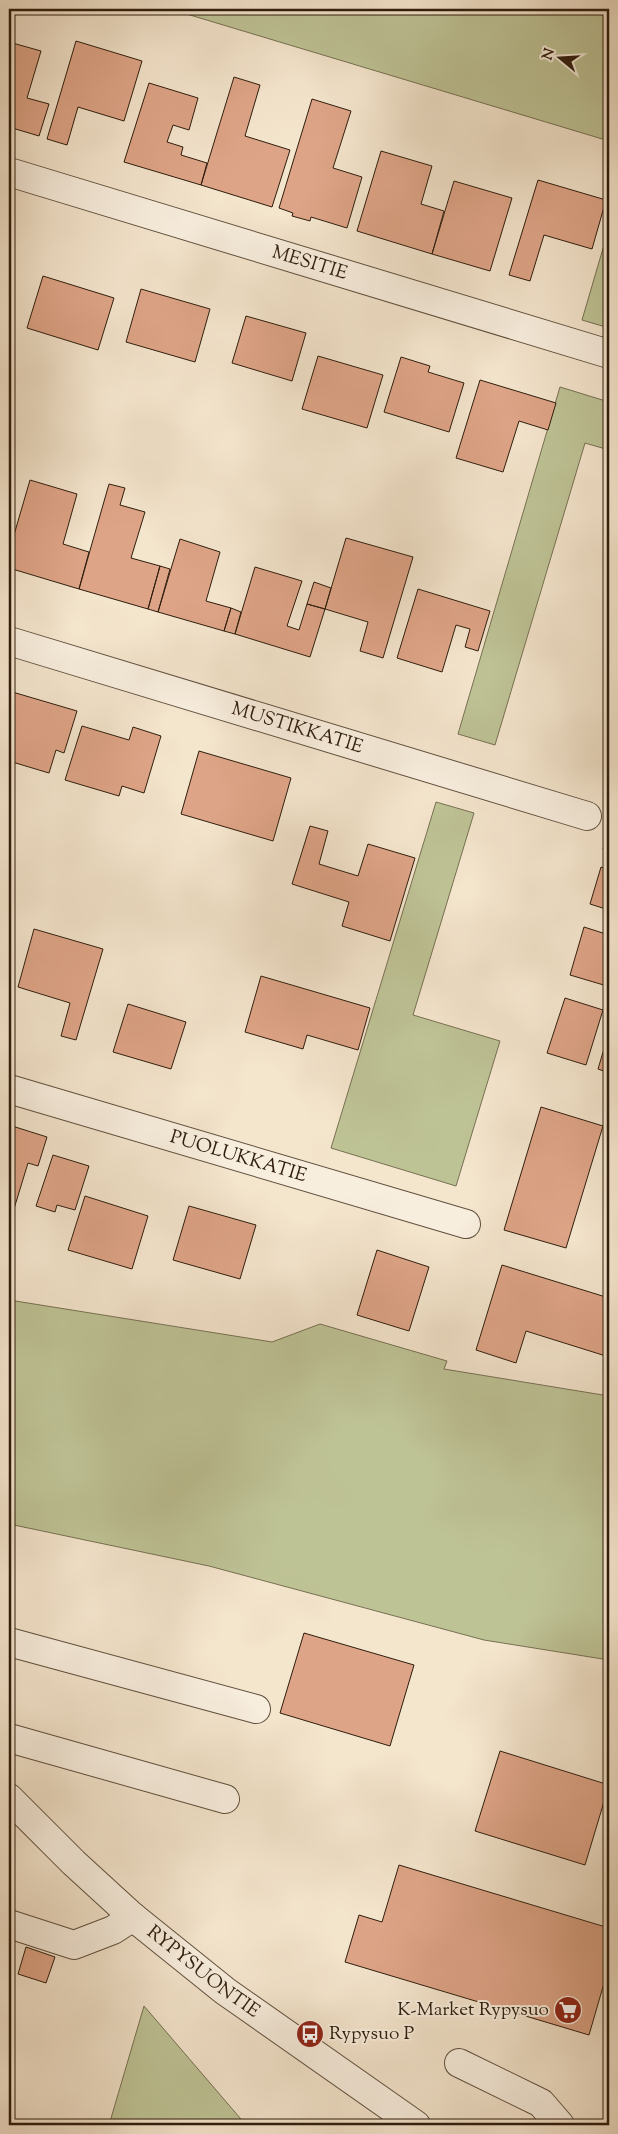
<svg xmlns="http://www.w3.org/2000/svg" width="618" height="2134" font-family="'Sorts Mill Goudy',serif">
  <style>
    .green { fill: #bec396; stroke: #767052 }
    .building { fill: #dea487; stroke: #2e1d0d }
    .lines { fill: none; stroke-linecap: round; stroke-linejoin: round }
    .minor-casing { stroke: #604f3d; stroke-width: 30 }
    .minor { stroke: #f8eede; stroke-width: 28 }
    .labels { text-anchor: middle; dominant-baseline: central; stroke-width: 4; stroke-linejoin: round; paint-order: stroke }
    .street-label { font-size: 19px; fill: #2e1d0d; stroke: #f8eede }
    .poi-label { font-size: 19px; fill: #2e1d0d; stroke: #f8eede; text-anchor: end }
  </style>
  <rect width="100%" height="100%" fill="#f4e5cd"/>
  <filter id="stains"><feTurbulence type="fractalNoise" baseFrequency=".004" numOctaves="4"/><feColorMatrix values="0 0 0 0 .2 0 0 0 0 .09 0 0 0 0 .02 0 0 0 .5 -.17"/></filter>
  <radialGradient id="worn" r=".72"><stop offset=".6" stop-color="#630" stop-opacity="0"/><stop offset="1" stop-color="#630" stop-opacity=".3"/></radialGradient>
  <!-- green -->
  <path class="green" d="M170,9H609V141Z
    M609,228V328L582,320Z
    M560,387L609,402V450L585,443L495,745L458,734Z
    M436,802L474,813L413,1015L500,1041L456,1186L331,1148Z
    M9,1300L272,1342L320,1324L447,1361L444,1369L609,1396V1660L484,1640L209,1566L9,1524Z
    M144,2006L246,2125H109Z"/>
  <!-- building -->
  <path class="building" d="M76,41L142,61L124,121L78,107L67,145L47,139Z
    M9,42L41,51L27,98L49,104L39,136L9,127Z
    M234,77L260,85L245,136L290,150L272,207L201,185Z
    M149,83L198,98L189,130L173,125L167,142L183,147L181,155L207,163L201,185L124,162Z
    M312,99L351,111L333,168L362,177L347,228L311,217L310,221L292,216L293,213L279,208Z
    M381,151L432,166L421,204L444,211L432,254L357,231Z
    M538,180L606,200L592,249L544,235L530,281L509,275Z
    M454,181L512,198L490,271L432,254Z
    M43,276L114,298L98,350L27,328Z
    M141,289L210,309L195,362L126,342Z
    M246,316L306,333L292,381L232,363Z
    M318,356L383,375L367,428L302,409Z
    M401,357L430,366L428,372L464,383L449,432L384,412Z
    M480,380L556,403L548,430L519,421L503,472L456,458Z
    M30,480L77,494L63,544L89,552L79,589L9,568V552Z
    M109,484L125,488L120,505L145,512L131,558L160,566L148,609L79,589Z
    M346,538L413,557L383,658L360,651L368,622L325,609Z
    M180,539L220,552L206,601L231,608L224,631L158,612Z
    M160,566L170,569L158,612L148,609Z
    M255,567L302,581L287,626L299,630L307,604L325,609L310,657L235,634Z
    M314,582L331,588L325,609L307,604Z
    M418,589L490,611L478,651L465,647L470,629L456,625L442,672L397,658Z
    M231,608L241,612L235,634L224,631Z
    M9,691L77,711L64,753L56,750L49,773L9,761Z
    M82,726L129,740L133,727L161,736L144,793L122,786L119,796L65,780Z
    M199,751L291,778L273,841L181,814Z
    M310,826L328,831L319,864L358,876L368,844L415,858L390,941L342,926L349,902L292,884Z
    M609,831V851L603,849Z
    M601,867L609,870V910L590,904Z
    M584,927L609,935V978L607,986L570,975Z
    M34,929L103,949L76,1040L61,1036L70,1003L18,987Z
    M261,976L370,1008L358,1050L307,1035L303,1049L245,1032Z
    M565,998L603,1010L586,1065L547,1053Z
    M128,1004L186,1022L171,1069L113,1052Z
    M609,1032V1073L598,1069Z
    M541,1107L603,1126L566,1248L504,1230Z
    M9,1125L47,1137L38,1166L28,1163L9,1225Z
    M53,1155L89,1166L75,1210L57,1205L55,1212L36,1206Z
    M85,1196L148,1216L132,1269L68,1250Z
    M189,1206L256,1225L240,1279L173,1260Z
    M377,1250L429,1267L409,1331L357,1315Z
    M502,1265L609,1298V1357L526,1331L516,1363L476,1350Z
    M304,1633L414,1665L390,1746L280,1713Z
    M500,1751L609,1785L585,1865L475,1831Z
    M399,1865L609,1928V1966L589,2035L345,1962L359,1915L382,1922Z
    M26,1947L55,1957L46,1983L18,1974Z"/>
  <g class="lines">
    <!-- minor casing -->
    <g class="minor-casing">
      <g id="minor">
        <path id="s1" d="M9,172L609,354"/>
        <path id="s2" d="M9,641L587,816"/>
        <path id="s3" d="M9,1089L466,1224"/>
        <path d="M9,1642L256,1709"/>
        <path d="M9,1738L225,1799"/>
        <path id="s4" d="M9,1798L74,1863L133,1917L225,1991L416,2125"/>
        <path d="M9,1924L74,1945L113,1930L133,1917"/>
        <path d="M459,2063L541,2103L560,2125"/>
      </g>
    </g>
    <!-- minor -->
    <use href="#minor" class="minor"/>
  </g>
  <!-- icons -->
  <defs>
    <g id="supermarket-disc" transform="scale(1.4375)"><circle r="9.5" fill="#8f2418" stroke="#f8eede"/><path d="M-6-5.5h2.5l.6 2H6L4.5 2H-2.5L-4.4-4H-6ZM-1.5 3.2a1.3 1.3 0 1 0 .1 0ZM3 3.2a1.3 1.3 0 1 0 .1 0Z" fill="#fff"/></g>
    <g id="bus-disc" transform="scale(1.4375)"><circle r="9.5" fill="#8f2418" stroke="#f8eede"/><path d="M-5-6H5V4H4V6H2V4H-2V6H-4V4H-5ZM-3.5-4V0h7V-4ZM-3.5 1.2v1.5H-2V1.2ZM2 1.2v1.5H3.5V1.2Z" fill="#fff"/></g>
  </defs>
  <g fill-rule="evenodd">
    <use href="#supermarket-disc" x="568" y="2010"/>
    <use href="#bus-disc" x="310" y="2034"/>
  </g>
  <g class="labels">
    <!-- street labels -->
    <g class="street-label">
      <text stroke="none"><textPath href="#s1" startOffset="314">MESITIE</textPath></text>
      <text stroke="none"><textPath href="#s2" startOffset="301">MUSTIKKATIE</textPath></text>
      <text stroke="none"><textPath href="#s3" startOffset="239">PUOLUKKATIE</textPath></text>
      <text stroke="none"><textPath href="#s4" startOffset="261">RYPYSUONTIE</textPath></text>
    </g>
    <!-- poi labels -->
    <g class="poi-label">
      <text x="549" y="2010">K-Market Rypysuo</text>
      <text x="329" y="2034" text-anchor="start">Rypysuo P</text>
    </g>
  </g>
  <!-- margin -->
  <rect width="618" height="2134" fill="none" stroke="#f4e5cd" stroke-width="30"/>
  <rect x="10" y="10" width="598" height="2114" fill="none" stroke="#2e1d0d" stroke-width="2.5"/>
  <rect x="15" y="15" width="588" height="2104" fill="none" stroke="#2e1d0d"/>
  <!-- north arrow -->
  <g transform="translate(560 58) rotate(288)" stroke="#f8eede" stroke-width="4" paint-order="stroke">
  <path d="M0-4L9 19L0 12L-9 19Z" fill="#2e1d0d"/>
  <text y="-8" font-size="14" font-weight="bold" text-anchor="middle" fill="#2e1d0d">N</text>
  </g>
  <rect width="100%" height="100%" filter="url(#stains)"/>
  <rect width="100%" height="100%" fill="url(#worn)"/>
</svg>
